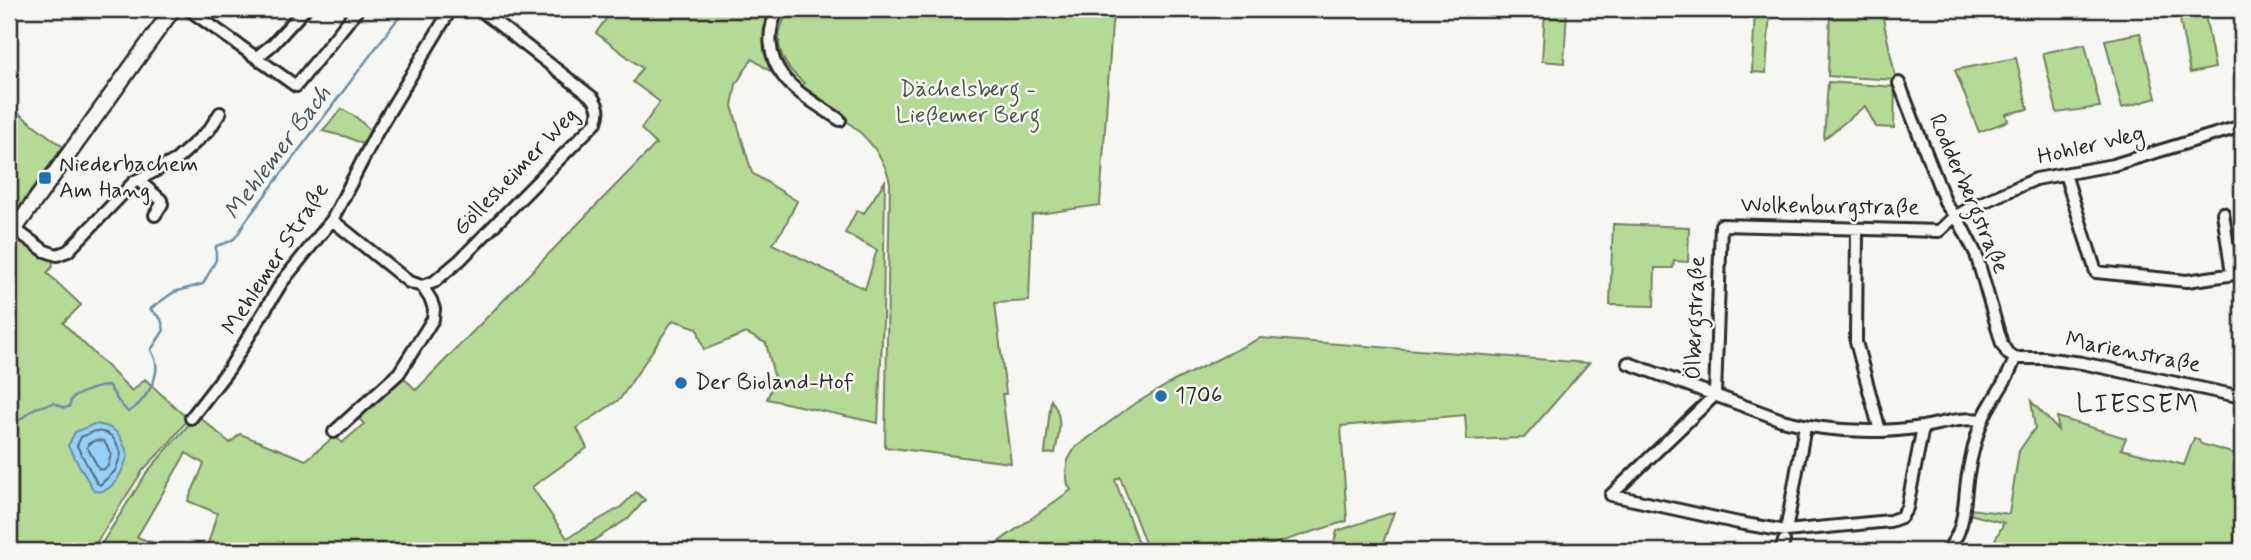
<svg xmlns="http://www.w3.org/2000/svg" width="2251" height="560" font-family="Mynerve,sans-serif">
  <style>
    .green { fill: #b5da95; stroke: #708260; stroke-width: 2 }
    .water { fill: #97d1f7; stroke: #6c8fa5; stroke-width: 2 }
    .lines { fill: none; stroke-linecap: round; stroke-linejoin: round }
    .shore { stroke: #566d7d; stroke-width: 2 }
    .stream { stroke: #6c8fa5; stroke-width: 2.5 }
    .minor-casing { stroke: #2b2b2b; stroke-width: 16 }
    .major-casing { stroke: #2b2b2b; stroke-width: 19 }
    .minor { stroke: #f6f6f2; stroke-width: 10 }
    .major { stroke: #f6f6f2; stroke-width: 14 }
    .poi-dot { fill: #1f6fb2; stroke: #f6f6f2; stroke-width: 2.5 }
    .labels { text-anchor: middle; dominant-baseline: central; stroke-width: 5; stroke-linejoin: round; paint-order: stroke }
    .park-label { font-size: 23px; fill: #4e5746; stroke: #f6f6f2 }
    .street-label { font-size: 23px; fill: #2b2b2b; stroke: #f6f6f2 }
    .poi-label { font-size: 23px; fill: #2b2b2b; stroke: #f6f6f2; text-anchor: start }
    .water-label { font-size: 24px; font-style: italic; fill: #46545e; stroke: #f6f6f2 }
    .quarter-label { font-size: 26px; letter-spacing: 2px; fill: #2b2b2b; stroke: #f6f6f2 }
  </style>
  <rect width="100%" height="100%" fill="#f6f6f2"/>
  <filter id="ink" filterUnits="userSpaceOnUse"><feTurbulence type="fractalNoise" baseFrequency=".0143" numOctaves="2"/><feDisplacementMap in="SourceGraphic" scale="14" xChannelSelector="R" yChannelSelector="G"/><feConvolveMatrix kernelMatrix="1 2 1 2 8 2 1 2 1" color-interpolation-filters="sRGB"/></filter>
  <g filter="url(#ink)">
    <!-- green -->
    <path class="green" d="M613,9H776L767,28L782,79L752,59L736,84L732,106L752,173L797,201L784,228L772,244L865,289L877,250L845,233L857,210L864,213L885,181L883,319L878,423L767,399L775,380L766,343L746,333L704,350L697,328L673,320L620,399L577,428L587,448L532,487L567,538L621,507L636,492L645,500L629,518L577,551H206L217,513L188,501L204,464L186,453L137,537L175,551H97L147,472L197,415L230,443L240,434L306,460L335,436L342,443L364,424L357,416L402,376L416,390L656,144L641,129L660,102L633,82L642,68L596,33Z
      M790,9H1117L1112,23L1100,205L1032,215L1029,301L995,303L1006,394H1002L1011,463L885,447L890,183C881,137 836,114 801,88L804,83C778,62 770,38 790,9Z
      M1545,9H1567L1564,63L1542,61Z
      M1755,9H1770L1766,73L1752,72Z
      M1830,9H1881L1896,80L1828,76Z
      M2178,9H2204L2215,68L2190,73Z
      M2140,33L2156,98L2122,108L2105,40Z
      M2085,44L2100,107L2057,113L2043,53Z
      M2016,58L2028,109L2006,114L2008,121L1979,132L1955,70Z
      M1828,82L1895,87L1894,128L1876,127L1865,106L1824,139Z
      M9,106L63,147L9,220Z
      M342,109L356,117L372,132L365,145L347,137L322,131Z
      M1613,224L1689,227L1688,262L1674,261L1673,268H1655L1654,306L1610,305Z
      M20,242L28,244L52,257L53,266L47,273L81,305L63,323L132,391L145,379L188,419L169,443L143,470L91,551H9V251L15,243Z
      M1260,338L1589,363L1524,438L1467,440L1465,415L1341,426L1347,521L1251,551H1148L1120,477L1115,480L1141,551H993L990,548L1071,490L1068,485L1066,471L1068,460L1075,448L1131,406L1174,381Z
      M1051,400C1064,416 1059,434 1055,453L1045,454Z
      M2031,401L2058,430L2057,417L2126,438L2121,449L2184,465L2194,438L2198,439L2201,444L2242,456V551H1989L2004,523L1969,514L1970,509L2009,514L2019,451L2035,428Z
      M1394,512L1380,551H1332L1337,531Z"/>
    <!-- water -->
    <path class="water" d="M94,424C117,426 120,434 128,455C123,470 114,495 94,491L68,446L75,432Z"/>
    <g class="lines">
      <!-- shore -->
      <path class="shore" d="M95,431C113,432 115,439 121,454L115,471L100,485L97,483L77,446L81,437Z
        M96,440L104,441L111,454L108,466L103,470L99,469L87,447L88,444Z"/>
      <!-- stream -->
      <path class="stream" d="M9,428L35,408L54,403L64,408L69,407L72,398C82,392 97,386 109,386L118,401L128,412C143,404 159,380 156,362C155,358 153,354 151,350L164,330L161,319L150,309L174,292L203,284L216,260V246C235,241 236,239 245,222L396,21L408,9
        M9,435V436"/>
      <!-- minor casing -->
      <g class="minor-casing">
        <path id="minor" d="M188,9L296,86L358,9
          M779,9C766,29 768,57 783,76C795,93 823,108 840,120
          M257,57L273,44L305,9
          M1899,83L1946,204L1960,223L1976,254L2002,344L2008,354L2015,358
          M2065,174L2096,272L2187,281L2242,273
          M138,180L161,200L162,204L155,215
          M2223,213L2232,274
          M332,220L409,282L422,286L434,282L460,260L596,122C600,112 599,107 593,98L479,9
          M9,225L45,251L57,255L68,251L134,182L176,160L209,130L220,113
          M1857,229L1856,342L1880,431
          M2015,358H2043L2082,363L2242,397
          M1628,363L1782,420C1828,432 1876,434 1923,427C1944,423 1961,417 1983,420
          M191,418L229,369L282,282L332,220L377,132L451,9
          M334,432L399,373L428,327L433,319L434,309L431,300L422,286
          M1611,495L1715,395L1721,225L1939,231L1954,217L1970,208L2036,179L2113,165L2242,126
          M1611,495L1739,523L1786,531L1890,521L1901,517L1907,508L1923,427
          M1786,531L1805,426
          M1781,551L1784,541
          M1946,551C1967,530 1963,502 1968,474C1971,457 1976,437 1982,421C1991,399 2008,382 2015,358"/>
      </g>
      <!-- major casing -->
      <g class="major-casing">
        <path id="major" d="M9,237L173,9"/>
      </g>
      <!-- minor -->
      <use href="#minor" class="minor"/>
      <!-- major -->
      <use href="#major" class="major"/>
    </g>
  </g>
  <!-- markers -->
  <g class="poi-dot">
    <rect x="38" y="171" width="14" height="14" rx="3.5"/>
    <circle cx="681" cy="383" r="7"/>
    <circle cx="1161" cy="396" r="7"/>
  </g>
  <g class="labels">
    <!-- park labels -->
    <g class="park-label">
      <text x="968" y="90">Dächelsberg -<tspan x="968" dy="26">Ließemer Berg</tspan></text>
    </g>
    <!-- street labels -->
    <g class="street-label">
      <text transform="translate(2091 146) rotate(-13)">Hohler Weg</text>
      <text transform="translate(516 172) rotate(-46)">Göllesheimer Weg</text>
      <text transform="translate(1968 194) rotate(67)">Rodderbergstraße</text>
      <text transform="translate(1830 207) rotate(1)">Wolkenburgstraße</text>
      <text transform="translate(276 259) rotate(-57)">Mehlemer Straße</text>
      <text transform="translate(1696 318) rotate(-88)">Ölbergstraße</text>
      <text transform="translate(2133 353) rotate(11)">Marienstraße</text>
    </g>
    <!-- poi labels -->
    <g class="poi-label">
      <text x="59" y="165">Niederbachem<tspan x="59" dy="26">Am Hang</tspan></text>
      <text x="695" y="383">Der Bioland-Hof</text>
      <text x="1175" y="396">1706</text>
    </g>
    <!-- water labels -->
    <g class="water-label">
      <text transform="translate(278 153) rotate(-53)">Mehlemer Bach</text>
    </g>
    <!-- quarter labels -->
    <g class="quarter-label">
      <text x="2138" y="405">LIESSEM</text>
    </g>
  </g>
  <!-- margin -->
  <rect width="2251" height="560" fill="none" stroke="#f6f6f2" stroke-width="35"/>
  <rect x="18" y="18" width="2216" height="525" fill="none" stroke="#2b2b2b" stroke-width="2.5" filter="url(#ink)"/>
</svg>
